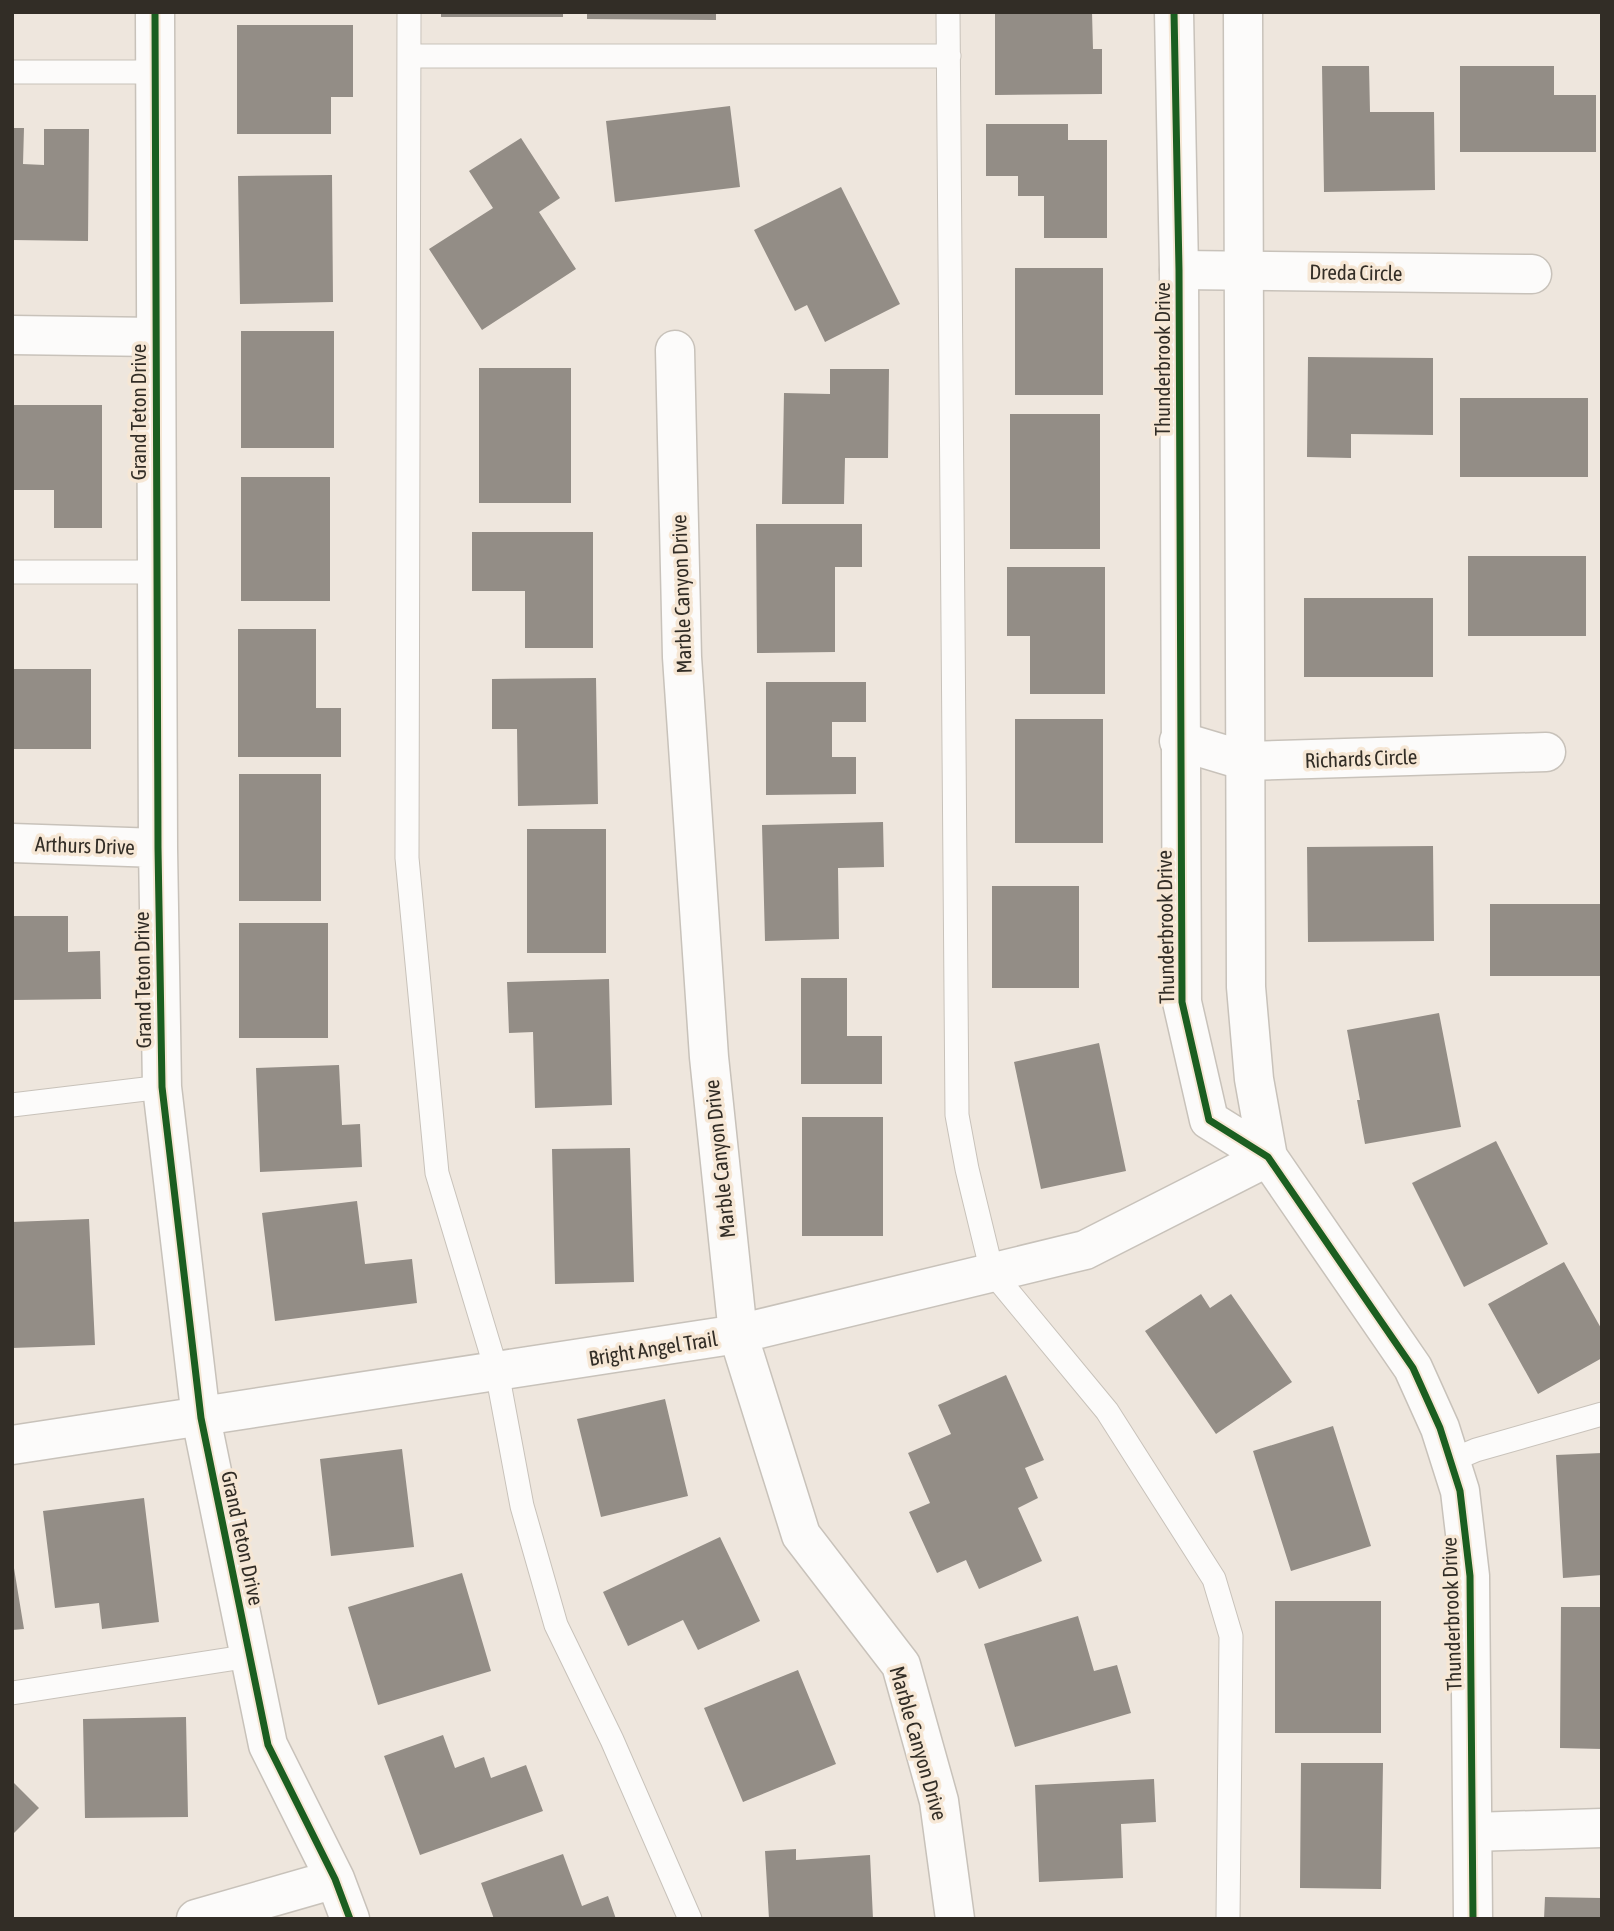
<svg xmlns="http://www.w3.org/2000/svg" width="1614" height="1931" font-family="'Asap Condensed',sans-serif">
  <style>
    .building { fill: #938d86 }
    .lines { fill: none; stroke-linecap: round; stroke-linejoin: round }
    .service-casing { stroke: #c8c2ba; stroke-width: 25 }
    .minor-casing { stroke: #c8c2ba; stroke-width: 41 }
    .tertiary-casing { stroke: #c8c2ba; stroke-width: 41 }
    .service { stroke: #fcfbfa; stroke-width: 23 }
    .minor { stroke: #fcfbfa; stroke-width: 38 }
    .tertiary { stroke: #fcfbfa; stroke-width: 38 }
    .cycleway-casing { stroke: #f6e7d5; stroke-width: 11 }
    .cycleway { stroke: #1b5e20; stroke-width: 7 }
    .labels { text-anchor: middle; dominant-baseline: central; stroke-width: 7; stroke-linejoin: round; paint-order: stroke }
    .street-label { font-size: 21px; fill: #322d26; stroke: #f6e7d5 }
  </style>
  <rect width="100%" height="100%" fill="#eee6dd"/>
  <!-- building -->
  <path class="building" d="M441,12H563V17H441Z
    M587,12H716V20L587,19Z
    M995,12H1092L1093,49H1102V94L995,95Z
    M237,25H353V97H331V134H237Z
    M1322,66H1369L1370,112H1434L1435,190L1324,192Z
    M1460,66H1554V95H1596V152H1460Z
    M730,106L740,187L615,202L606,121Z
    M986,124H1068V140H1107V238H1044V196H1018V176H986Z
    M12,128H24L23,164L44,165V129H89L88,241L12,240Z
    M521,138L560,198L539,212L576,269L482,330L429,249L493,208L469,171Z
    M332,175L333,302L240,304L238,176Z
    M841,187L900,304L825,342L807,305L795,311L754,230Z
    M1015,268H1103V395H1015Z
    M241,331H334V448H241Z
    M1308,357L1433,358V435L1351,434V458L1307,457Z
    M479,368H571V503H479Z
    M830,369H889L888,458H845L844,504H782L784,393L830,394Z
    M1460,398H1588V477H1460Z
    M12,405H102V528H54V490H12Z
    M1010,414H1100V549H1010Z
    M241,477H330V601H241Z
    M756,524H862V567H835V652L757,653Z
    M472,532H593V648H525V591H472Z
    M1468,556H1586V636H1468Z
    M1007,567H1105V694H1030V636H1007Z
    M1304,598H1433V677H1304Z
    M238,629H316V708H341V757H238Z
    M12,669H91V749H12Z
    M596,678L598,804L518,806L517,729H492V679Z
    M766,682H866V722H832V757H856V794L766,795Z
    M1015,719H1103V843H1015Z
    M239,774H321V901H239Z
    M883,822L884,867L838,868L839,939L765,941L762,825Z
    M527,829H606V953H527Z
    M1433,846L1434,941L1308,942L1307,847Z
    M992,886H1079V988H992Z
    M1490,904H1602V976H1490Z
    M12,916H68V952L100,951L101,999L12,1000Z
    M239,923H328V1038H239Z
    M801,978H847V1036H882V1084H801Z
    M609,979L612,1105L535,1108L533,1032L509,1033L507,982Z
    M1439,1013L1461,1127L1365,1144L1357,1100H1360L1347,1030Z
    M1099,1043L1126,1171L1041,1189L1014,1062Z
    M339,1065L342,1125L360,1124L362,1167L260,1172L256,1068Z
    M802,1117H883V1236H802Z
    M1496,1141L1548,1244L1464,1287L1412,1183Z
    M630,1148L634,1282L555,1284L552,1149Z
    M357,1201L365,1264L412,1259L417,1303L275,1321L262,1213Z
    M89,1219L95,1345L12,1348V1222Z
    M1564,1262L1602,1330V1358L1538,1394L1488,1304Z
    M1201,1294L1210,1308L1231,1294L1292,1382L1216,1434L1145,1331Z
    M1006,1375L1044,1460L1025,1468L1038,1498L1018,1508L1042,1561L979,1589L966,1560L937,1573L909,1512L930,1503L908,1453L951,1434L938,1405Z
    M665,1399L688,1496L601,1517L577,1419Z
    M1333,1426L1371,1546L1291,1571L1253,1451Z
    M402,1449L414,1547L331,1556L320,1459Z
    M1602,1453V1575L1563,1578L1556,1455Z
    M144,1498L159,1622L102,1629L99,1603L55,1608L43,1511Z
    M720,1537L760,1621L698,1650L683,1620L628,1646L603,1592Z
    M12,1556L24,1629L12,1630Z
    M462,1573L491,1671L378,1705L348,1607Z
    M1275,1601H1381V1733H1275Z
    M1561,1607H1602V1749L1560,1748Z
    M1078,1616L1094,1671L1117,1665L1131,1713L1015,1747L984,1644Z
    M798,1670L836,1764L743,1802L704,1708Z
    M186,1717L188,1817L85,1818L83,1719Z
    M443,1735L455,1768L484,1757L491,1778L526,1765L543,1811L420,1855L384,1756Z
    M1301,1763H1383L1381,1889L1300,1888Z
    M1154,1779L1156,1822L1121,1824L1123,1878L1039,1882L1035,1785Z
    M12,1781L39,1808L12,1835Z
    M796,1849V1860L870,1855L873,1919H769L765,1851Z
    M563,1854L582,1906L608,1896L616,1919H494L481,1883Z
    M1545,1897L1602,1898V1919H1544Z"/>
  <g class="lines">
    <!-- service casing -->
    <g class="service-casing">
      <path id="service" d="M409,12L407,858L437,1173L497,1372L522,1506L556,1625L612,1740L690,1919
        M948,12L957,1115L967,1169L992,1272L1107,1411L1214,1579L1231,1636L1228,1919
        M409,56H949
        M12,72H155
        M12,572H157
        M12,1105L162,1087
        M1450,1461L1476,1450L1602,1414
        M12,1693L250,1656"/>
    </g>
    <!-- minor casing -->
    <g class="minor-casing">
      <path id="minor" d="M155,12L158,848L162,1087L201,1418L268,1745L335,1879L350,1919
        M1179,270L1532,274
        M12,335L156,337
        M675,350L682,657L709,1057L738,1334L801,1535L901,1665L939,1801L955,1919
        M1179,741L1246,761L1546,752
        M12,843L158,848
        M12,1445L738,1334L1085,1250L1268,1157
        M1473,1832L1602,1828
        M196,1919L335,1879"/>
    </g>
    <!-- tertiary casing -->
    <g class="tertiary-casing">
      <path id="tertiary" d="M1174,12L1179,270L1182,1002L1209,1120L1268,1157L1413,1368L1440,1428L1460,1491L1470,1576L1473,1919
        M1243,12L1246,987L1254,1079L1268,1157"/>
    </g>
    <!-- service -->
    <use href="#service" class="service"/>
    <!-- minor -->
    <use href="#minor" class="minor"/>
    <!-- tertiary -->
    <use href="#tertiary" class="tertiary"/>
    <!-- cycleway casing -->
    <g class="cycleway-casing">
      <path id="cycleway" d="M155,12L158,848L162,1087L201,1418L268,1745L335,1879L350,1919
        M1174,12L1179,270L1182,1002L1209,1120L1268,1157L1413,1368L1440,1428L1460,1491L1470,1576L1473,1919"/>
    </g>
    <!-- cycleway -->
    <use href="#cycleway" class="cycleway"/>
  </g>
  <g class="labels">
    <!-- street labels -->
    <g class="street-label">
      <text transform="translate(1356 272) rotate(1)">Dreda Circle</text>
      <text transform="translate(1162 359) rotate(-90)">Thunderbrook Drive</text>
      <text transform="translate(138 412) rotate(-90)">Grand Teton Drive</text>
      <text transform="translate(681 594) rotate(-92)">Marble Canyon Drive</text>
      <text transform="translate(1361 758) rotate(-2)">Richards Circle</text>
      <text transform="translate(85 845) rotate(2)">Arthurs Drive</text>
      <text transform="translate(1165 927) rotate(-91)">Thunderbrook Drive</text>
      <text transform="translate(142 980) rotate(-91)">Grand Teton Drive</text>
      <text transform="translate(719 1159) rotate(-96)">Marble Canyon Drive</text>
      <text transform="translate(653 1348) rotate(-9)">Bright Angel Trail</text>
      <text transform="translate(243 1538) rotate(78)">Grand Teton Drive</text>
      <text transform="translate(1451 1614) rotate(-92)">Thunderbrook Drive</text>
      <text transform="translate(919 1743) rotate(74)">Marble Canyon Drive</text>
    </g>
  </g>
  <!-- border -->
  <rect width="1614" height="1931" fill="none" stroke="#322d26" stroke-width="28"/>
</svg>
